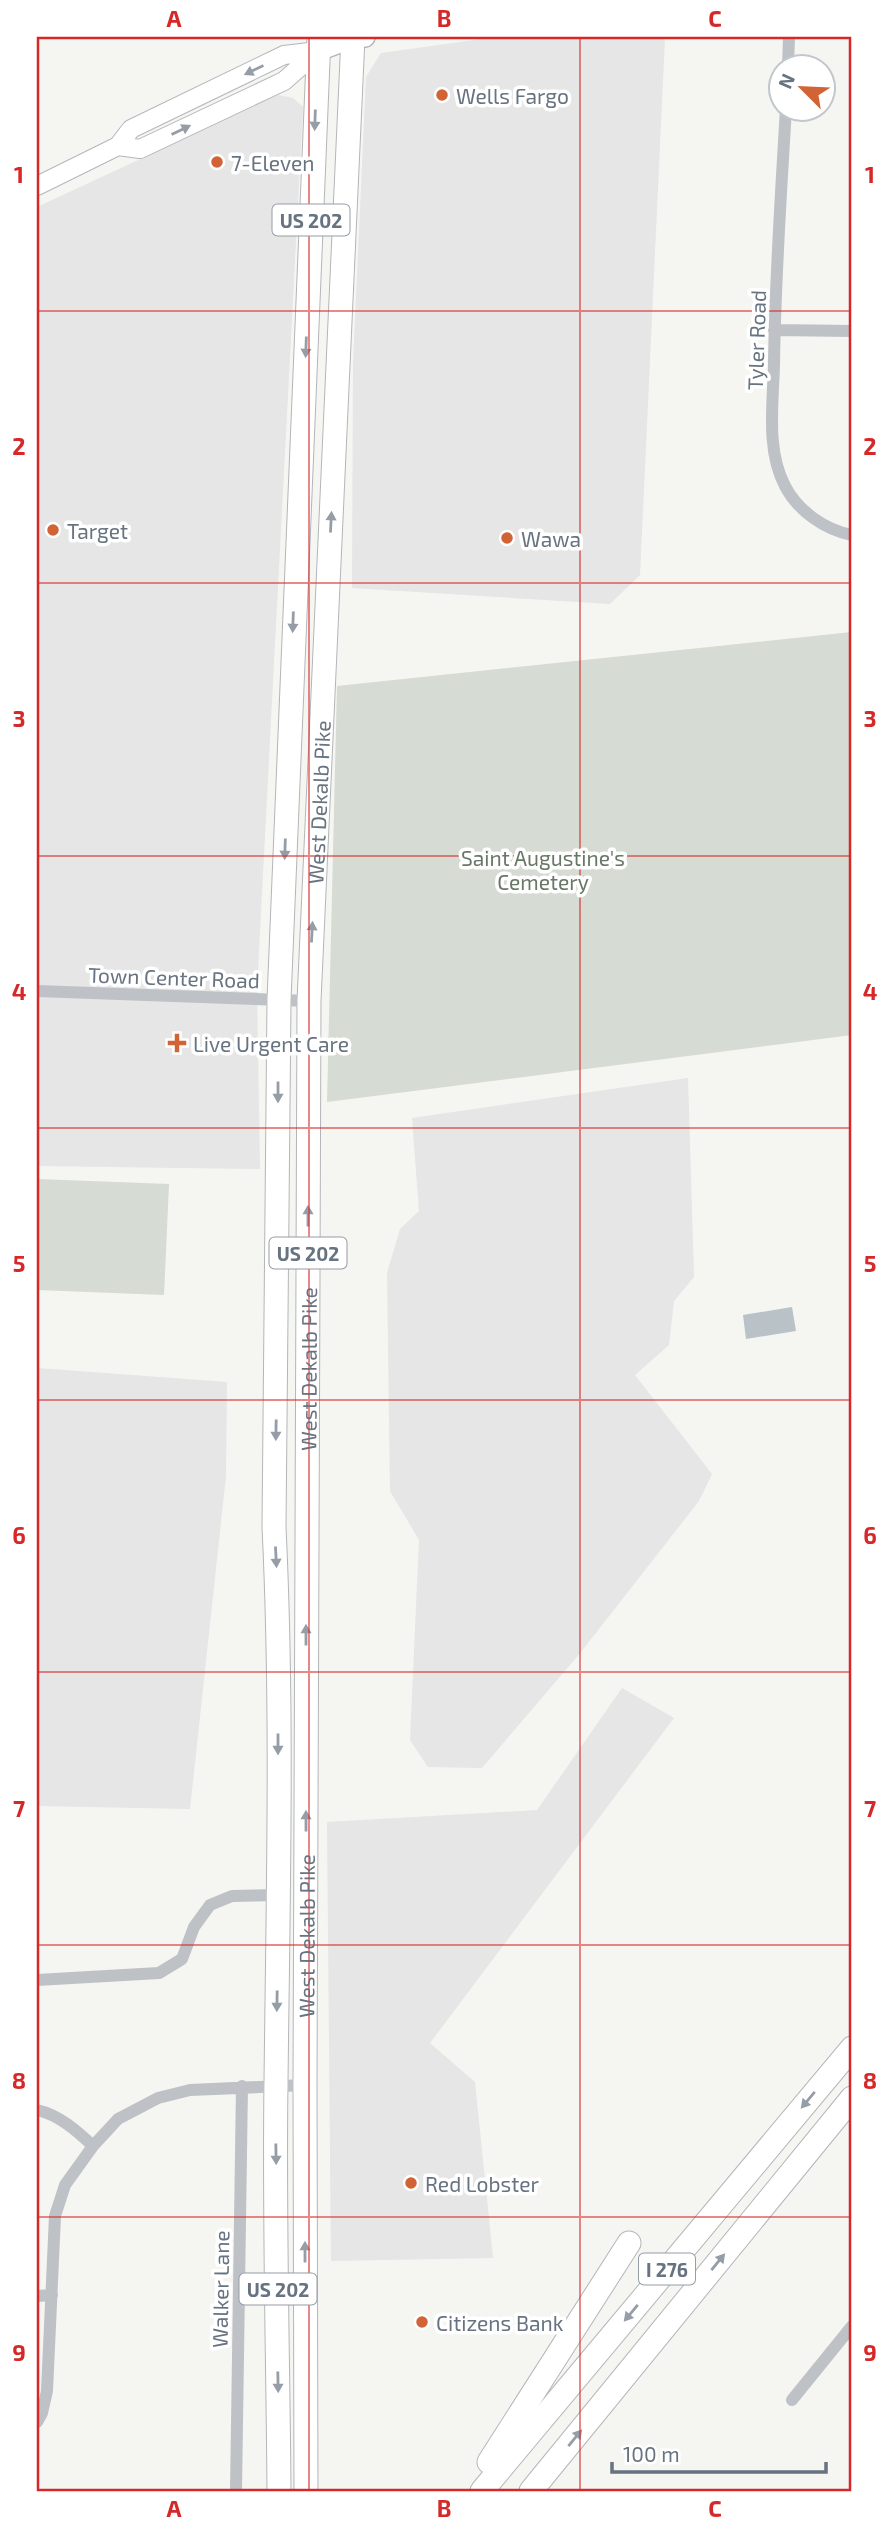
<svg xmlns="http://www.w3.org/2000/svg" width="889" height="2528" font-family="'Exo 2',sans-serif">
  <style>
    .built { fill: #e5e6e5 }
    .green { fill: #d6dbd3 }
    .water { fill: #b9c2c7 }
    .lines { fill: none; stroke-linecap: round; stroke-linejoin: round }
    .secondary-casing { stroke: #b3b7bb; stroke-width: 20 }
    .primary-casing { stroke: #b2b5b9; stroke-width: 22 }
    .highway-casing { stroke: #b3b6b9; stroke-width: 25 }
    .street { stroke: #bec1c5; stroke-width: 12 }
    .secondary { stroke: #fff; stroke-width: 18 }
    .primary { stroke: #fff; stroke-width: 19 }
    .highway { stroke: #fff; stroke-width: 23 }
    .oneway { fill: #959da6 }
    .grid { fill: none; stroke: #d62828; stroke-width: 2; stroke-opacity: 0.55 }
    .poi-dot { fill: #d26335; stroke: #fff; stroke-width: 2.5 }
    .labels { text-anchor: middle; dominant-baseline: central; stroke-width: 7; stroke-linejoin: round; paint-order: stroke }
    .shield { fill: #fff; stroke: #959da6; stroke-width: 2 }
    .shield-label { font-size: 19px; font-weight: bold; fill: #677380 }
    .poi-label { font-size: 21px; fill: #677380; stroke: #fff; text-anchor: start }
    .street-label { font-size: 21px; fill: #677380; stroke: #fff }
    .park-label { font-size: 21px; fill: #677865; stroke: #fff }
    .neatline { fill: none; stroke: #d62828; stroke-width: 2.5 }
    .grid-label { font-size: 23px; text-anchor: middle; font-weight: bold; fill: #d62828 }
  </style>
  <rect width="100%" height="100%" fill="#f5f5f2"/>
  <!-- built -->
  <path class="built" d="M496,37H665L640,575L610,604L352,588L353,364L366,77L381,53Z
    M278,95L293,98L303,107L257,989L260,1169L37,1166V207Z
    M688,1078L694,1277L674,1301L669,1345L635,1375L712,1474L699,1501L581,1652L482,1768L428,1767L410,1740L419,1540L390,1491L387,1273L400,1229L419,1211L412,1118Z
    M37,1368L227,1382L226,1476L190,1809L37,1806Z
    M622,1688L674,1718L430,2043L475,2082L493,2258L331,2261L327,1822L537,1810Z"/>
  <!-- green -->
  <path class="green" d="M852,632V1035L327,1102L337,686Z
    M37,1179L169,1184L164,1295L37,1290Z"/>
  <!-- water -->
  <path class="water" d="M792,1307L796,1331L746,1339L743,1315Z"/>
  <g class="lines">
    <!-- secondary casing -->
    <g class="secondary-casing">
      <path id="secondary" d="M118,146L140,149L284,81L318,51
        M37,186L118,146L131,129L284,55L318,51"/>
    </g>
    <!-- primary casing -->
    <g class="primary-casing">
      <path id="primary" d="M318,51L353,38L365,37"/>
    </g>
    <!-- highway casing -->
    <g class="highway-casing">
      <g id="highway">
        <path d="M489,2462L629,2243"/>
        <path d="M279,2491C278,2355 274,2219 276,2083C278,1898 283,1712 274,1527L279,1000L319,37"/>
        <path id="s1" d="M306,2491L305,2085L309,1001L353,37"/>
        <path d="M482,2491L852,2048"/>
        <path d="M531,2491L852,2098"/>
      </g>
    </g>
    <!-- street -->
    <path class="street" d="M788,66L789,37
      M786,108C781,194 775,279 774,365C773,404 766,450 785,486C798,511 825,530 852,535
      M774,330L852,331
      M37,991L309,1001
      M37,1980L159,1973L182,1959L194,1927L210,1905L232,1896L280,1895
      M37,2110C59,2115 76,2130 93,2146
      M37,2296L52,2295
      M792,2400L852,2326
      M37,2422L42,2413L47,2391L55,2216L65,2185L93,2146L118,2119L158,2098L190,2090L305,2085
      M236,2491L242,2086"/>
    <!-- secondary -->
    <use href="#secondary" class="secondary"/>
    <!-- primary -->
    <use href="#primary" class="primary"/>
    <!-- highway -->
    <use href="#highway" class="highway"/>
  </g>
  <!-- one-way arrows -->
  <defs><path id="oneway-solid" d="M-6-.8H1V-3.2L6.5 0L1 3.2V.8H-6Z" transform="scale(1.75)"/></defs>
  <g class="oneway">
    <use href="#oneway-solid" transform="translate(254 70) rotate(154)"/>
    <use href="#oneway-solid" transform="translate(315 120) rotate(92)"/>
    <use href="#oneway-solid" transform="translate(181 130) rotate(-26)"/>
    <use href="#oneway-solid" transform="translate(306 347) rotate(92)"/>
    <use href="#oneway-solid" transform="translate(331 522) rotate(-87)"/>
    <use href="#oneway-solid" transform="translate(293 622) rotate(92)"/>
    <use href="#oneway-solid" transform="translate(285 849) rotate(92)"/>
    <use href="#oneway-solid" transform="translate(312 932) rotate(-87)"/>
    <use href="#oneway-solid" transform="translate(278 1092) rotate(90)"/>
    <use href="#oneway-solid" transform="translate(308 1216) rotate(-90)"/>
    <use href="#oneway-solid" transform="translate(276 1430) rotate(91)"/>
    <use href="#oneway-solid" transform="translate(276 1557) rotate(87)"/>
    <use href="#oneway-solid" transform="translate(306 1635) rotate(-90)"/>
    <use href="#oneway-solid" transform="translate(278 1744) rotate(90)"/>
    <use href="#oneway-solid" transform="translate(306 1821) rotate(-90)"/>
    <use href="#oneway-solid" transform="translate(277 2001) rotate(91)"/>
    <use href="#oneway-solid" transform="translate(808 2100) rotate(130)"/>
    <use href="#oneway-solid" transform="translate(276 2154) rotate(89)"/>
    <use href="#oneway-solid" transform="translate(305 2252) rotate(-90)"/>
    <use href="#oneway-solid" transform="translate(718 2262) rotate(-51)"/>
    <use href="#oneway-solid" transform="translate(631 2313) rotate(130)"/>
    <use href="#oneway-solid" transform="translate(278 2382) rotate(89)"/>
    <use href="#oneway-solid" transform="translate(575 2438) rotate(-51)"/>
  </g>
  <!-- grid -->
  <path class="grid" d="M309,37V2491M580,37V2491M37,311H852M37,583H852M37,856H852M37,1128H852M37,1400H852M37,1672H852M37,1945H852M37,2217H852"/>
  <!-- markers -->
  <g class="poi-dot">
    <circle cx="442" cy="95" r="7"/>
    <circle cx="217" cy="162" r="7"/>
    <circle cx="53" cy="530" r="7"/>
    <circle cx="507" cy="538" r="7"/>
    <path d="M173.5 1032.5h7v7h7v7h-7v7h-7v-7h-7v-7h7z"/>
    <circle cx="411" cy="2183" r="7"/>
    <circle cx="422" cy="2322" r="7"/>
  </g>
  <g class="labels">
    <!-- shield labels -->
    <g class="shield">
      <rect x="272.5" y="204.5" width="77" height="31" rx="5"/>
      <rect x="269.5" y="1237.5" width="77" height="31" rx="5"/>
      <rect x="639" y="2253.5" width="56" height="31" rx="5"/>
      <rect x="239.5" y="2273.5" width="77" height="31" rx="5"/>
    </g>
    <g class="shield-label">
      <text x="311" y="220">US 202</text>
      <text x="308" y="1253">US 202</text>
      <text x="667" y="2269">I 276</text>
      <text x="278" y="2289">US 202</text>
    </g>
    <!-- poi labels -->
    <g class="poi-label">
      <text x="456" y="95">Wells Fargo</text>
      <text x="231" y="162">7-Eleven</text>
      <text x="67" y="530">Target</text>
      <text x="521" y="538">Wawa</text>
      <text x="193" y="1043">Live Urgent Care</text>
      <text x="425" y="2183">Red Lobster</text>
      <text x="436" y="2322">Citizens Bank</text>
    </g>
    <!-- street labels -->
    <g class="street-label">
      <text transform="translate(756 340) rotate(-88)">Tyler Road</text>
      <text stroke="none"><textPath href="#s1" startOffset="1689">West Dekalb Pike</textPath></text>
      <text transform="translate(174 977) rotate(2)">Town Center Road</text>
      <text stroke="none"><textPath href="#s1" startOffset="1122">West Dekalb Pike</textPath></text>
      <text stroke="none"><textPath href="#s1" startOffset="555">West Dekalb Pike</textPath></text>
      <text transform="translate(220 2289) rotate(-89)">Walker Lane</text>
    </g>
    <!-- park labels -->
    <g class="park-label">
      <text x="543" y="857">Saint Augustine's<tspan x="543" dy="24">Cemetery</tspan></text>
    </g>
  </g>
  <!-- border -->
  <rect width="889" height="2528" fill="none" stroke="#ffffff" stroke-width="77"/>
  <!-- north arrow -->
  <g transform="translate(802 88) rotate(294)"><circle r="33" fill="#ffffff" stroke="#c2c7cc" stroke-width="2"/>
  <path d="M0-5L12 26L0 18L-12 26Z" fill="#d26335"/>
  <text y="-10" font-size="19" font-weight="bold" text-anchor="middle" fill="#677380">N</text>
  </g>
  <!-- scale -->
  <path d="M612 2462v10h214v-10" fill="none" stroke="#677380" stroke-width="3.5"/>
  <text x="623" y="2462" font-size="21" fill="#677380" stroke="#ffffff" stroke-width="5" paint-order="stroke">100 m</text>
  <rect x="38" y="38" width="812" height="2452" class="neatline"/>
  <g class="grid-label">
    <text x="174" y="27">A</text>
    <text x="444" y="27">B</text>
    <text x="715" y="27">C</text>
    <text x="19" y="183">1</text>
    <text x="870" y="183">1</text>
    <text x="19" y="455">2</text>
    <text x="870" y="455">2</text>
    <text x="19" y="727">3</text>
    <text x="870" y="727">3</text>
    <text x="19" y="1000">4</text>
    <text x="870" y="1000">4</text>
    <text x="19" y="1272">5</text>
    <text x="870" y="1272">5</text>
    <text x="19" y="1544">6</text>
    <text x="870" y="1544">6</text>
    <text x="19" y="1817">7</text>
    <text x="870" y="1817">7</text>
    <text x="19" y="2089">8</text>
    <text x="870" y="2089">8</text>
    <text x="19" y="2361">9</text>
    <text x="870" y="2361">9</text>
    <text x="174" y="2517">A</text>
    <text x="444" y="2517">B</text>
    <text x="715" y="2517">C</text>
  </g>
</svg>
